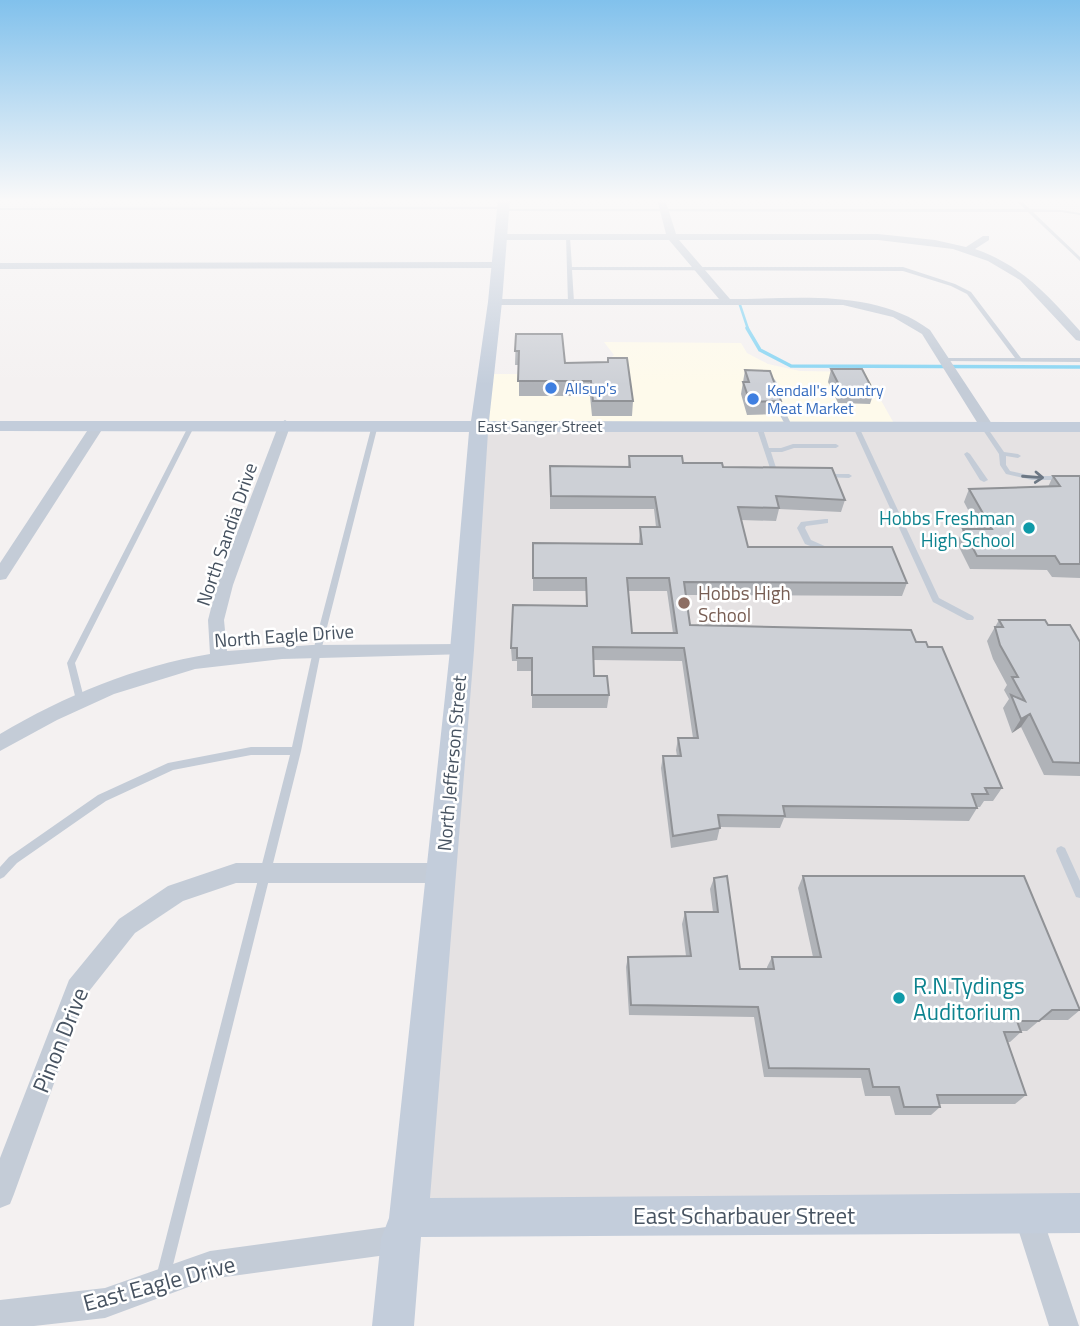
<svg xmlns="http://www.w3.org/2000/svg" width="1080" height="1326" font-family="'Titillium Web',sans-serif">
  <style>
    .commercial { fill: #fefaeb }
    .education { fill: #e5e2e3 }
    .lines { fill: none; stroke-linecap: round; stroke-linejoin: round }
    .stream-far1 { stroke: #88d5f3; stroke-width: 2.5 }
    .stream { stroke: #88d5f3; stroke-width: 3.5 }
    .lane { fill: #c4ccd7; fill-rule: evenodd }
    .street { fill: #c4ccd7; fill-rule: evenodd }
    .secondary { fill: #c3cddb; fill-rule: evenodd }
    .wall { fill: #b0b3b8; fill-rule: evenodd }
    .shaded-wall { fill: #909296 }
    .building { fill: #cdd0d6; stroke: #909296; stroke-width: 2; fill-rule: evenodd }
    .oneway { stroke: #6c7784 }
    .shop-dot { fill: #3f7fe0; stroke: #fff; stroke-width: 2.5 }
    .culture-dot { fill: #0f9aa8; stroke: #fff; stroke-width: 2.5 }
    .education-dot { fill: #8d6e63; stroke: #fff; stroke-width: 2.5 }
    .labels { text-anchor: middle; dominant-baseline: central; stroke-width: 5; stroke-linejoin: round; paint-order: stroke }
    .far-shop-label { font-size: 16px; fill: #366cbe; stroke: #fff; text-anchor: start }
    .far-street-label { font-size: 16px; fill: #475361; stroke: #fff }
    .culture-label { font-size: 19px; fill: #0d838f; stroke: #fff; text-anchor: end }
    .street-label { font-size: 19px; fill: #475361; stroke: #fff }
    .education-label { font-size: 19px; fill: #785e54; stroke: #fff; text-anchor: start }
    .near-culture-label { font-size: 23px; fill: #0d838f; stroke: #fff; text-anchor: start }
    .near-street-label { font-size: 23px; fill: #475361; stroke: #fff }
  </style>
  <rect width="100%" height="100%" fill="#f4f1f1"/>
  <!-- commercial -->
  <path class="commercial" d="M604,342L741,343L747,353L768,364L800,371L865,372L896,427L479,426L486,374H591L614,355Z"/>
  <!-- education -->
  <path class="education" d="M479,426L1080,427V1215L409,1218Z"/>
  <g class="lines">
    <!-- stream-far1 -->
    <path class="stream-far1" d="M739,302L748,329"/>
    <!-- stream -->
    <path class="stream" d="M747,328L760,350L791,366L1080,367"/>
    <!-- lane -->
    <path class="lane" d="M1015,199H1019L1030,209L1061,210L1080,213V215L1061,212H1033L1080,257V261L1028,212L503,211L501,209L0,210V208L503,207L505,209H1025Z
      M568,236L570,237L572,267H903L955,284L971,292L1021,358H1080V362L942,361L941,360L944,358H1015L967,294L951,286L903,271L572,270L574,302L571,304L568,302L566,237Z
      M762,374C781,376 778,390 782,405C785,412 789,419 792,426L791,427L789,428C777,417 776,399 772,384L762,376Z
      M192,423L195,425L75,663L85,702L83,704H77L67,663L189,425Z
      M375,423L378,425L321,651L301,751L170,1277L168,1282L163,1284L158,1282L156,1277L290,755H251L173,770L106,801L17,863L4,877L0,879V867L9,857L98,795L168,763L251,747H292L313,651L372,425Z
      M759,424L762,426L769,448H781L793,444H836L839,446L836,448H794L782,452H771L778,474L780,476L777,478L773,477L756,426Z
      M856,425L859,427L939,598L973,616L974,618L973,620H967L933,602L932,600L853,427Z
      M984,425L986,426L1004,452L1018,454L1021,456L1018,458L1006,456V465L1010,471L1032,476H1080V480H1032L1006,474L1000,465L999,454L981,427Z
      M967,452L970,454L988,480L984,482L980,480L964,454Z
      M826,474H849L852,476L849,478L824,477L823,476Z
      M825,519H828V523L806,526L805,528L811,540L829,548L830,550L826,552L805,544L797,528L801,522Z
      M1061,846L1065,848L1080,881V898L1076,897L1056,851L1057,848Z"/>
    <!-- street -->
    <path class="street" d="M657,199H665L676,234H878L935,240L966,247L983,236H989V240L975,249C1021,265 1048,295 1080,331V341L1076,340L1020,280L988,261L953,249L878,240H679L730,299C796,299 874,288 930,330L994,427L987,431L980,427L922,334L893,317L843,305H495L490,302L495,299H719L669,240H501L496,237L501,234H666Z
      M0,263L498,262L503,265L498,268L0,269Z
      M285,420L291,424L233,585L224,620L227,651L312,645L462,644L468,646L471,650L468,654L282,659L195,669L114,694L57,720L0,751V734C64,696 136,666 210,654L208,620L217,585L279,424Z
      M98,421L105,425L6,579L0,580V563L93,422Z
      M236,863H440L448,866L451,873L448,880L440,883H236L183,901L135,933L86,995L14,1194L10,1204L0,1208V1158L69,980L119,919L168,886Z
      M1027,1199L1037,1203L1041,1213L1079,1326H1049L1013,1213L1017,1203Z
      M401,1225L411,1229L415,1239L411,1249L401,1253L210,1279L105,1318L34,1326H0V1300L105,1288L210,1251Z"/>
    <!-- secondary -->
    <path class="secondary" d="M498,199H510L502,302L489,421L1080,422V432H488L474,650L430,1198L1080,1193V1233L421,1237L414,1326H372L381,1239L389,1218L450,650L469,432L0,431V421H471L488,302Z"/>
  </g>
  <!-- wall -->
  <path class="wall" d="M516,334L565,363L607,362L608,358L633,401L632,416H592L590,396H519V365H515Z
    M831,369L874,392L870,404L838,403L828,382Z
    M745,370L781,401L778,414L747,415L741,394Z
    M629,456L723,467L845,500L841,512L779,509L776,521L741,520L748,547L907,583L902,596L686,595L690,625L916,642L928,647L1002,788L993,801H984L980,807H977V808L969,821L784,818L780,828L720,827L717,840L671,848L661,768L663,756H677L676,750L678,738H693L682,661L593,660L594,676L609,695L607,708H532V671H517V661H512L511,648L586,606V591H533V543L639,544L640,527H656L654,509H550V466L628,467ZM628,591H667L673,633H632Z
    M1053,476H1080V578L1052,577L1047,570L970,569L957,543L963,529H978L964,502L969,489L1048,487Z
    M999,620L1048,625L1080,642V776L1044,775L1021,727L1012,733L1003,708L1009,699L1004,690L1007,685L993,659L987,641Z
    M803,876L1080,1010L1068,1020H1040L1027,1031H1021V1032L1010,1042H1008L1026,1095L1015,1104H940V1107L931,1115H895L890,1096H865L861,1078L764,1077L754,1017L629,1015L626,967L628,957L686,956L682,924L685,912H713L710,889L714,878L740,969H767V967L772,957H813L798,888Z"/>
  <!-- shaded-wall -->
  <path class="shaded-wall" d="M1030,714L1021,727L1012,733L1021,719Z"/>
  <!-- building -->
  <path class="building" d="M516,334H562L565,363L608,362V358H627L633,401H593L591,381H518L519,351H515Z
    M831,369H862L874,392L842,391Z
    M745,370L770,371L781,401L750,402L743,382H749Z
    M629,456H682L683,463H722L723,467L832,468L845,500L776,496L779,508L738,507L748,547H892L907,583L684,582L690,625L911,630L916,642H926L928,647H942L1002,788H985L988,794H972L977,808L783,806L785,816L718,815L720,828L673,836L663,756H681L678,738H698L684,648L593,647L594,676H607L609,695H532V658H517V648H511L513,605L587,606L586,578H533V543L642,544L640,527H660L655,497L551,496L550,466L630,467ZM627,578H669L677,633H632Z
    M1053,476H1080V564H1060L1055,556H977L963,529H992L969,489L1060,486Z
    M999,620H1045L1048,625H1070L1080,642V763L1053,762L1030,714L1021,719L1011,695L1025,701L1012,677H1018L1000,645L995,627H1003Z
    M727,876L740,969H774L772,957H821L803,876H1024L1080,1010H1052L1039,1021H1017L1021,1032H1004L1026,1095H937L940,1107H904L899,1087H873L869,1069L769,1068L758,1007L631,1005L628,957L691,956L685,912H718L714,878Z"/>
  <!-- one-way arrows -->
  <defs><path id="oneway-shaft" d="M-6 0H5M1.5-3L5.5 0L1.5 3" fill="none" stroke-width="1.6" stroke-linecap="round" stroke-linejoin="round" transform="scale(1.75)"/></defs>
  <use class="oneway" href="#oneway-shaft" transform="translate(1033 477) rotate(4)"/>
  <!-- sky -->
  <linearGradient id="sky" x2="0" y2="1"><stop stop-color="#81c1ec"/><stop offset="0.52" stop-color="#faf9f9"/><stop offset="1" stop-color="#faf9f9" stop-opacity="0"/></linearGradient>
  <rect width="1080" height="385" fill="url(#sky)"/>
  <!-- markers -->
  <g class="shop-dot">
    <circle cx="551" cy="388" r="7"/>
    <circle cx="753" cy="399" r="7"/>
  </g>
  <g class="culture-dot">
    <circle cx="1029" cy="528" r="7"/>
    <circle cx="899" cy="998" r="7"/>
  </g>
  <circle class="education-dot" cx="684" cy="603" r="7"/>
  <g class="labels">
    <!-- far-shop labels -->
    <g class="far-shop-label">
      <text x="565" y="388">Allsup's</text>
      <text x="767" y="390">Kendall's Kountry<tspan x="767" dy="18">Meat Market</tspan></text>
    </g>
    <!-- far-street labels -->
    <g class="far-street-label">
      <text x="540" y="426">East Sanger Street</text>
    </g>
    <!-- culture labels -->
    <g class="culture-label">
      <text x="1015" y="517">Hobbs Freshman<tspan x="1015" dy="22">High School</tspan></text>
    </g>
    <!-- street labels -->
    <g class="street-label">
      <text transform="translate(226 534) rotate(-71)">North Sandia Drive</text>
      <text transform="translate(284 635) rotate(-4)">North Eagle Drive</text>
      <text transform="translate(451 763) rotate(-85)">North Jefferson Street</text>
    </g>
    <!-- education labels -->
    <g class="education-label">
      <text x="698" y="592">Hobbs High<tspan x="698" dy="22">School</tspan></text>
    </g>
    <!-- near-culture labels -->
    <g class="near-culture-label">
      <text x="913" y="985">R.N.Tydings<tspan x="913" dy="26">Auditorium</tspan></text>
    </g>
    <!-- near-street labels -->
    <g class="near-street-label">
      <text transform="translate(60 1040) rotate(-68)">Pinon Drive</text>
      <text x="744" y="1215">East Scharbauer Street</text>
      <text transform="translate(159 1283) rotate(-15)">East Eagle Drive</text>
    </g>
  </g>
</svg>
